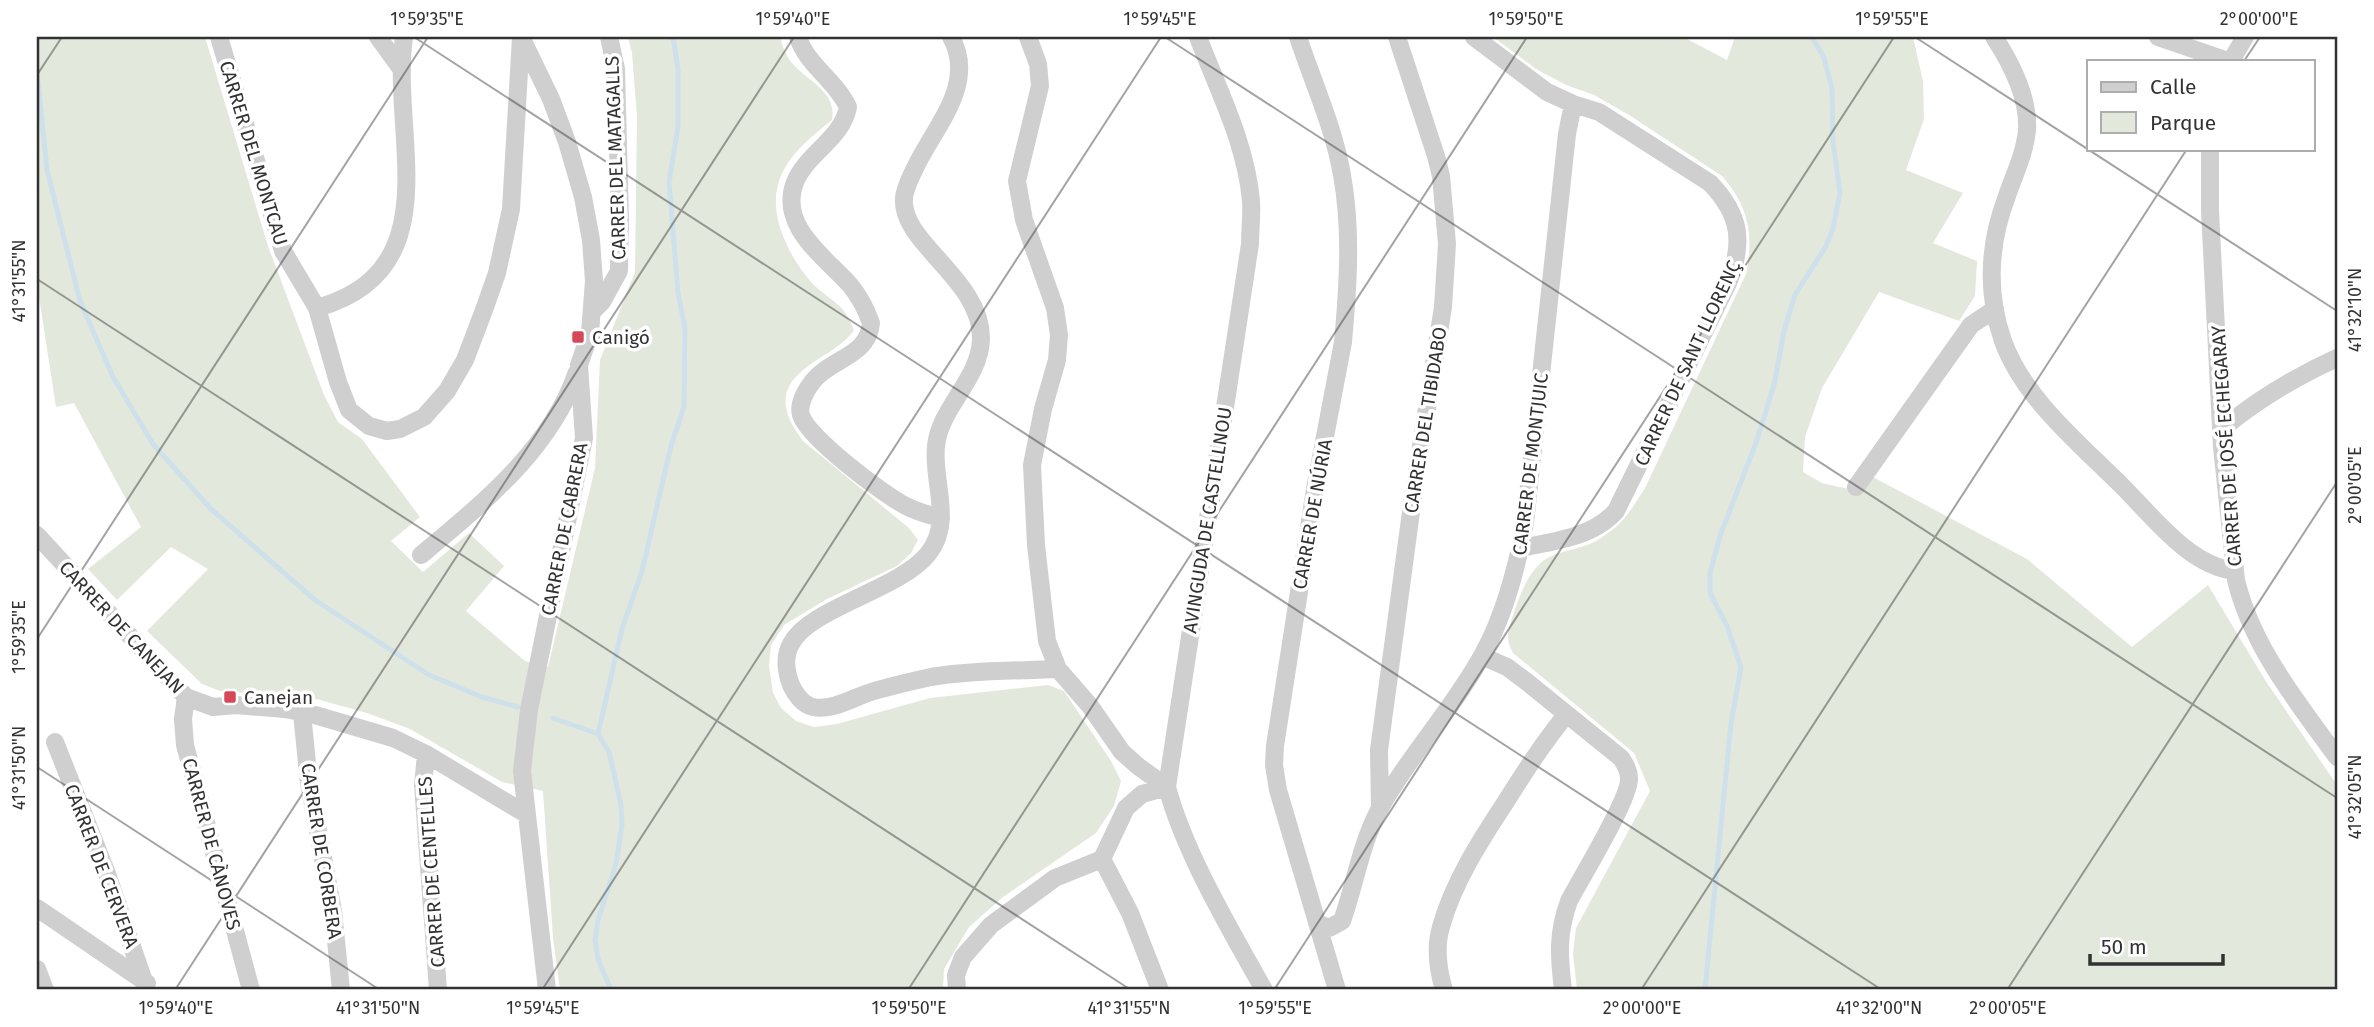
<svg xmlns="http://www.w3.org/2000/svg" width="2374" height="1027" font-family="'Fira Sans',sans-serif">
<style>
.green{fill:#e3e8dd}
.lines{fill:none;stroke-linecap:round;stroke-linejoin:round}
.stream{stroke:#cee0e9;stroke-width:5}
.minor{stroke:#cfcfcf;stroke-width:18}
.ticks{fill:none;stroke:#323232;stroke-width:2;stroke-opacity:0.45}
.poi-dot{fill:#d64857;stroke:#fff;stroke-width:2.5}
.labels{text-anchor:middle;stroke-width:7;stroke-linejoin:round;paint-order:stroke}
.street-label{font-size:19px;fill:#323232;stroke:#fff}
.poi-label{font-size:19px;fill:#323232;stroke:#fff;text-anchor:start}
.neatline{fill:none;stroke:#323232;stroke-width:2.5}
.ticks-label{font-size:18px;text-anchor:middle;fill:#323232}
</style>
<rect width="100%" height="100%" fill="#fff"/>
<path class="green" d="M37,37H205L268,246L324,395L338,422L362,439L420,517L391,541L423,572L469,533L504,566L466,611L525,661L548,667L595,468L600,360L635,272L637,117L632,53L628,37H780C782,45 786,56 792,63C808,82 837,91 832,120C811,137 785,157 778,185C769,218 790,258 812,283C821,293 835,300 844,311C848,316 851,324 854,330C851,334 847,339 843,342C822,360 777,375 787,411C789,422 797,432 803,441L909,528L918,540L911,553L897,566L827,599L784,625L771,645L769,666L773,693L781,708L796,721L814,727L837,724L930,698L1048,685L1064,691L1111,761L1121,781L1114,806L1096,833L1003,897L969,927L944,969L943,990H560L553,938L543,791L502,782L410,729L367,713L309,697L220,691L202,684L147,631L208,569L171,547L117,600L88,569L141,527L74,403L56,407L37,284Z
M1493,37H1683L1727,60L1735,37H1913L1923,81L1924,119L1906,170L1963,193L1933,243L1977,261L1975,296L1959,321L1879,292L1822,388L1805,437L1803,472L1822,483L1862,492L1873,477L2027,559L2132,647L2208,585L2265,680L2337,785V990H1577L1573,954L1576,928L1650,791L1634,753L1513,653C1504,638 1509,628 1514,612C1520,595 1528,573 1543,561C1558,550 1578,550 1594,542C1600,539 1606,534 1612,530C1627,519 1635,503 1645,488L1746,274C1754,235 1749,207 1722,176L1629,115L1594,95L1566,85L1536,69Z"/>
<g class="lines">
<path class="stream" d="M37,71L47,170L80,301L113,377L153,444L210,508L315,600L429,675L482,697L518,707
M553,718L598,734L609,752L621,805L622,825L616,864L598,920L595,940L598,959L611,990
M598,734L622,629L642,571L671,446L684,407L685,328L678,293L669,182L678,127V69L673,37
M1705,990L1731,723L1741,667L1727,626L1710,593V573L1720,536L1756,443L1774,385L1784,331L1795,295L1826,246L1833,229L1840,192L1833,142L1832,89L1824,58L1812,37"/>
<path class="minor" d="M219,37L283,251L317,308L338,382L349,410L369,426L387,431L400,429L424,417L447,391L465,360L484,310L497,273L511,209L521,37
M378,37L402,70
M521,37L551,99L567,142L583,197L591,240L594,281L590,333L579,365L584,438L529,710L522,771L547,990
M798,37C806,64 836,81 848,107C842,139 807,153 795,182C778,226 825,257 850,285C860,297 866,309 871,323C868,357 831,358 813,381C806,390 798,404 801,415C807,437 884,495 906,506C917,512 929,515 941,518
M951,37C977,84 935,126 915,168C911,177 905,187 904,198C900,243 982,279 981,339C980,379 940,407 936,446C932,482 954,522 928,554C899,590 809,608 791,644C784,656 786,672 791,685C795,694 803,705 813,707C833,711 854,697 874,691C892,686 912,681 931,677C973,670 1016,671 1058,669
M1028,37L1038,64L1040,86L1017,181L1024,220L1055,308L1059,335L1057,360L1043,409L1032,465L1036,545L1047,641L1058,669L1090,706L1122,752L1139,767L1167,787
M1198,37C1218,90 1246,143 1251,201C1252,215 1250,230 1250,244L1167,787C1185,854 1230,929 1264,990
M1298,37C1313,82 1334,128 1342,175C1352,230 1348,287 1343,342L1315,489L1275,746L1274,765L1278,790L1337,990
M1474,37L1547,92L1573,104L1599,112L1710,183C1741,215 1744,243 1728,283L1616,511C1593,537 1553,542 1520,548
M1994,37C2011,63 2029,97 2027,130C2025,153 2014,175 2007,196C1989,243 1986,292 2003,341C2024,399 2080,444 2123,487C2154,518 2190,566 2235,571
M2158,37L2228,61
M2231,61L2245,37
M2210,149V211L2222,447L2236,580C2252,647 2298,703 2337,757
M317,308C452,270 390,136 404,37
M592,312L602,302L619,271L620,220L616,69L609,37
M2222,429C2258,399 2295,377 2337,358
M1856,487L1971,325L1995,309
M37,535L186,697L213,707L236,705L285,709L315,715L393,738L426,754L526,814
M421,555C482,504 551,449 577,372
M1482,656L1507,667L1527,682L1621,758C1625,764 1629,770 1629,778C1631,797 1581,878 1569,901C1557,934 1559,956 1563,990
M186,697L183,719L185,745L251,990
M302,713L309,783L333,911L341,990
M55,742L106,871L147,990
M426,754L423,785L438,990
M1380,809L1379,750L1413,497L1443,307L1447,244L1441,176L1436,156L1397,37
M1102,859L1130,913L1160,990
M37,908L147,983
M1317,923L1329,928L1342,921C1355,884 1361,844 1379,810C1409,755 1453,709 1483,654C1505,614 1517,567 1525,523L1567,134L1573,104
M37,969L45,990
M957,990L956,975L963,957L991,925L1055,878L1102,859L1126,808L1142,794L1167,787
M1444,990C1438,970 1435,947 1441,927C1453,883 1480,841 1505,803C1524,773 1543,743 1566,715"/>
</g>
<path class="ticks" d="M414,37L1882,990M1165,37L2337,798M1915,37L2337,311M2244,61L2260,37M37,75L62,37M37,279L1131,990M37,639L428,37M37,767L380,990M175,990L794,37M542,990L1161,37M908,990L1527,37M1274,990L1894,37M1641,990L2187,149M2007,990L2337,482"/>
<g class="poi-dot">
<rect x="571" y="330" width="14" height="14" rx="3.5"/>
<rect x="223" y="690" width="14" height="14" rx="3.5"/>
</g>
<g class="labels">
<g class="street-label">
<text transform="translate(254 153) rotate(73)" y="7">CARRER DEL MONTCAU</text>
<text transform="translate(615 158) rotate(-92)" y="7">CARRER DEL MATAGALLS</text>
<text transform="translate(1687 363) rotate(-65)" y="7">CARRER DE SANT LLORENÇ</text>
<text transform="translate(1425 420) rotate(-81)" y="7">CARRER DEL TIBIDABO</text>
<text transform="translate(2226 446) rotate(-94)" y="7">CARRER DE JOSÉ ECHEGARAY</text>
<text transform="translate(1530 464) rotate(-83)" y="7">CARRER DE MONTJUIC</text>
<text transform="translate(1312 514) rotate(-80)" y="7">CARRER DE NÚRIA</text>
<text transform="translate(1207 520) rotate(-81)" y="7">AVINGUDA DE CASTELLNOU</text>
<text transform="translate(564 529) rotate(-79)" y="7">CARRER DE CABRERA</text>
<text transform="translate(122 627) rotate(47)" y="7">CARRER DE CANEJAN</text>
<text transform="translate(212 844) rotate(75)" y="7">CARRER DE CÀNOVES</text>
<text transform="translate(322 851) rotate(81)" y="7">CARRER DE CORBERA</text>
<text transform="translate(102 866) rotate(69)" y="7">CARRER DE CERVERA</text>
<text transform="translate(431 872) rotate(-94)" y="7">CARRER DE CENTELLES</text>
</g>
<g class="poi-label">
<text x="592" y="344">Canigó</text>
<text x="244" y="704">Canejan</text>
</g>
</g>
<rect width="2374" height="1027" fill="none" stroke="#ffffff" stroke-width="77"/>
<rect x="2087" y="60" width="228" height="91" fill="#ffffff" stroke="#adadad" stroke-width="2"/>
<rect x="2101" y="82" width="35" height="10" fill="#cfcfcf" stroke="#adadad" stroke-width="2"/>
<text x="2150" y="94" font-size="21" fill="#323232">Calle</text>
<rect x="2101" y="112" width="35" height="21" fill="#e3e8dd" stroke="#adadad" stroke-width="2"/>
<text x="2150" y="130" font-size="21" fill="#323232">Parque</text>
<path d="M2090 954v10h133v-10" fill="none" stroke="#323232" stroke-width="3.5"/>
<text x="2101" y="954" font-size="21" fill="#323232" stroke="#ffffff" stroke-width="5" paint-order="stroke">50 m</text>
<rect x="38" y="38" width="2298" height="950" class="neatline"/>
<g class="ticks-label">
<text x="427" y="25">1°59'35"E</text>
<text x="793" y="25">1°59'40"E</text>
<text x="1160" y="25">1°59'45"E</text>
<text x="1526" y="25">1°59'50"E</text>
<text x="1892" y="25">1°59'55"E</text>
<text x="2259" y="25">2°00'00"E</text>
<text transform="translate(19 281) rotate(-90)" y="6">41°31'55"N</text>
<text transform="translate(2355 310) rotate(-90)" y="6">41°32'10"N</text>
<text transform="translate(2355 485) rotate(-90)" y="6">2°00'05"E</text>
<text transform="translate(19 637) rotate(-90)" y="6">1°59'35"E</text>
<text transform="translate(19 768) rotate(-90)" y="6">41°31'50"N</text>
<text transform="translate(2355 797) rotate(-90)" y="6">41°32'05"N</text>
<text x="176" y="1014">1°59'40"E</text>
<text x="378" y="1014">41°31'50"N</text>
<text x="543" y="1014">1°59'45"E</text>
<text x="909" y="1014">1°59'50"E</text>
<text x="1129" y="1014">41°31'55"N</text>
<text x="1275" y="1014">1°59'55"E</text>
<text x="1642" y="1014">2°00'00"E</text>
<text x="1879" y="1014">41°32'00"N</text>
<text x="2008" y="1014">2°00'05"E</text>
</g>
</svg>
